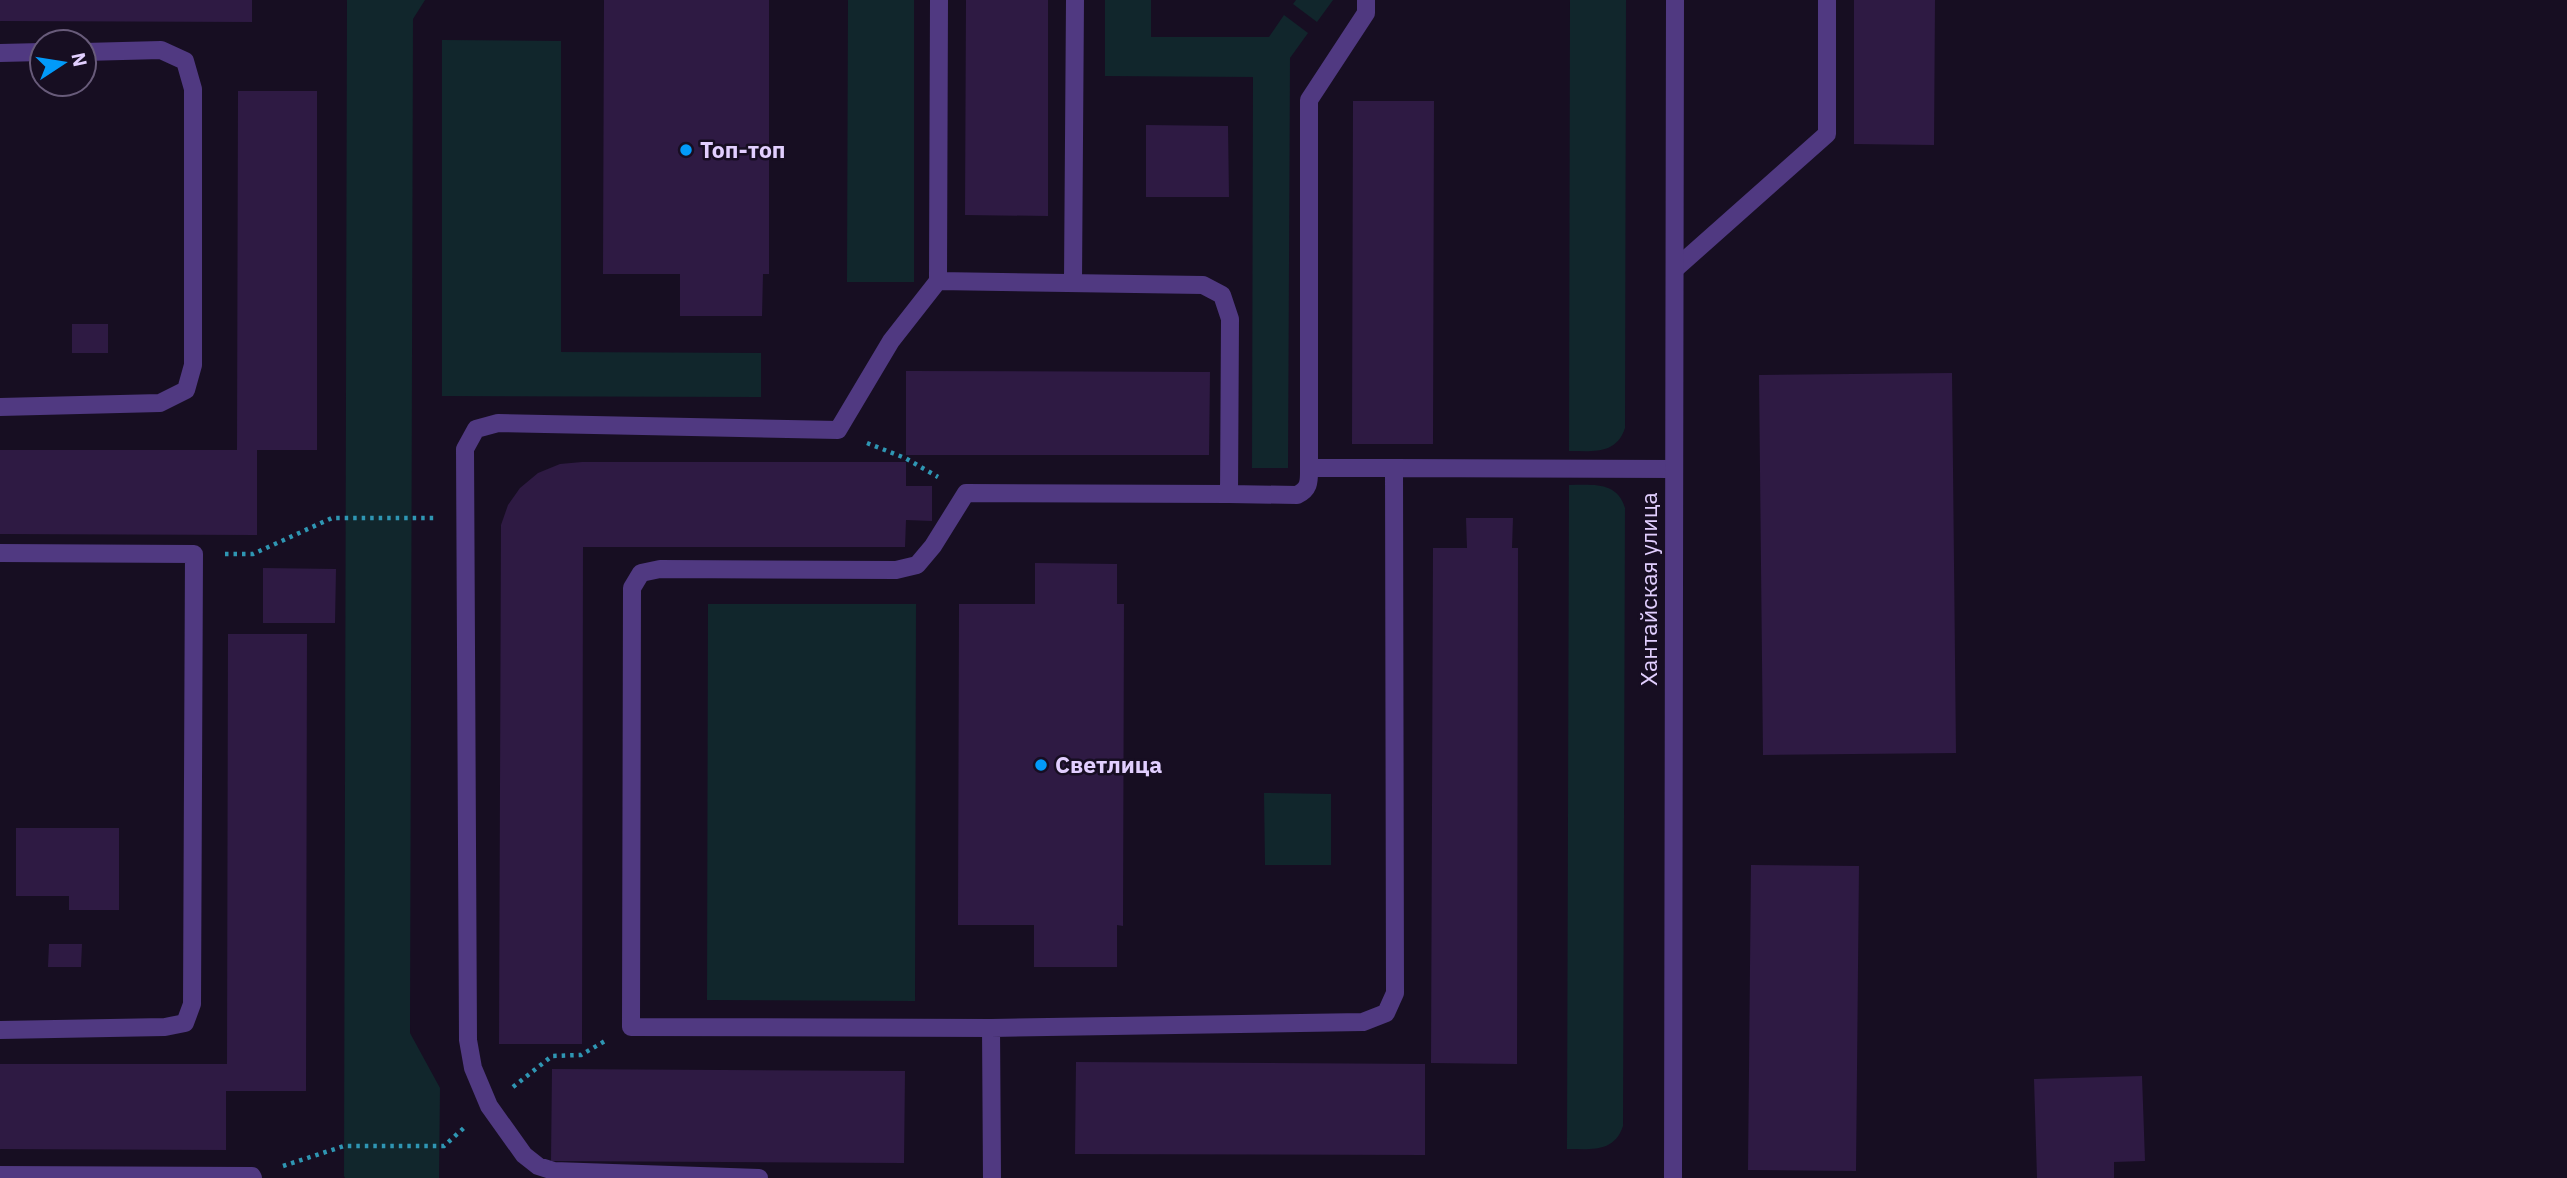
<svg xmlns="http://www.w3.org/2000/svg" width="2567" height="1178" font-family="'IBM Plex Sans',sans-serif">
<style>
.green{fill:#11262c}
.building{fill:#2e1a43}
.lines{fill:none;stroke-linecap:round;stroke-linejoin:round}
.path{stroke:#2f96b3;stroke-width:4.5;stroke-dasharray:3.5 5;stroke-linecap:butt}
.service{stroke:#503981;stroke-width:18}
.tertiary{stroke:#503981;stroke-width:18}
.poi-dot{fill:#029af9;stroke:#170e22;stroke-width:2.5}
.labels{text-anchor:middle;stroke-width:5;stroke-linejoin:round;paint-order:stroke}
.poi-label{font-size:23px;font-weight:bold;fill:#e2cfff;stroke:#170e22;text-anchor:start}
.street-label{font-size:23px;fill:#e2cfff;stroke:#170e22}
</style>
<rect width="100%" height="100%" fill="#170e22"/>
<path class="green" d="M347,0H425L413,19L410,1033L440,1088L439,1178H345L344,1176Z
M848,0H914V282H847Z
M1105,0H1151V37H1269L1284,15L1308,33L1290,58L1288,468H1252L1253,77L1105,76Z
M1296,0H1333L1317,22L1293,4Z
M1570,0H1626L1625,428C1616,455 1593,451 1569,451Z
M442,40L561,41V352L761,353V397L442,396Z
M1569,485C1592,485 1617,481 1625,508L1623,1126C1614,1153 1591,1149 1567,1149Z
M708,604H916L915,1001L707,1000Z
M1264,793L1331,794V865H1265Z"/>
<path class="building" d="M0,0H252V22L0,21Z
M604,0H769V274H763L762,316H680V274H603Z
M966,0H1048V216L965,215Z
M1854,0H1935L1934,145L1854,144Z
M238,91H317V450H257V535L0,534V450H237Z
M1353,101H1434L1433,444H1352Z
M1146,125L1228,126L1229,197H1146Z
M72,324H108V353H72Z
M906,371L1210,372L1209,455H906Z
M1952,373L1956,753L1763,755L1759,375Z
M582,462H906V486H932V521L906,520L905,547H583L582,1044H499L501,525L508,505L520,488L538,473L560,464Z
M1466,518H1513L1512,548H1518L1517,1064L1431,1063L1433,548H1467Z
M1035,563L1117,564V604H1124L1123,926L1117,925V967H1034V925H958L959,604H1035Z
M263,568L336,569L335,623H263Z
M228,634H307L306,1091H226V1150L0,1149V1064H227Z
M16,828H119V910H69V896H16Z
M1751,865L1859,866L1856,1171L1748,1170Z
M49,944H82L81,967H48Z
M1076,1062L1425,1064V1155L1075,1154Z
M552,1069L905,1071L904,1163L551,1161Z
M2142,1076L2145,1161L2114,1162V1178H2037L2034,1079Z"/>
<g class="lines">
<path class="path" d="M867,443L905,458L938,477
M225,554H253L332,518H436
M513,1087L552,1056L581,1055L605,1041
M283,1166L344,1146H444L466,1126"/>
<path class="service" d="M1366,0V13L1309,100V468H1394
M0,53L42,52
M1675,269L1827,134V0
M938,281L1203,285L1222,295L1230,319L1229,494L1297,495C1310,489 1309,481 1309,468
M1073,281L1075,0
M0,407L160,403L186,390L193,365V89L185,61L161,50L84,52
M1229,494L966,493L933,546L917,565L896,570L660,569L641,573L632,588L631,1027L991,1028L1363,1022L1386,1013L1395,993L1394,468L1674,469
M0,553L194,554L192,1004L185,1023L165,1027L0,1030
M991,1028L992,1178
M0,1175L252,1176L253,1178
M759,1178L554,1171L538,1166L524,1155L489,1106L473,1068L468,1040L465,449L476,429L498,423L838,430L891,341L938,281L939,0"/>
<path class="tertiary" d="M1673,1178L1675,0"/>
</g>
<g class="poi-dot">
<circle cx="686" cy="150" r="7"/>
<circle cx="1041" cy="765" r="7"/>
</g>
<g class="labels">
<g class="poi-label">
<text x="700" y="158">Топ-топ</text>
<text x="1055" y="773">Светлица</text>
</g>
<g class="street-label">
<text transform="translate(1649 589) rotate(-90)" y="8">Хантайская улица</text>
</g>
</g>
<g transform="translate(63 63) rotate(78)"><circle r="33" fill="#170e22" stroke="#685b7a" stroke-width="2"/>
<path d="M0-5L12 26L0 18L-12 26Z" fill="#029af9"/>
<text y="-10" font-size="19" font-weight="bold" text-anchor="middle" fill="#e2cfff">N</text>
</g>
</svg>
